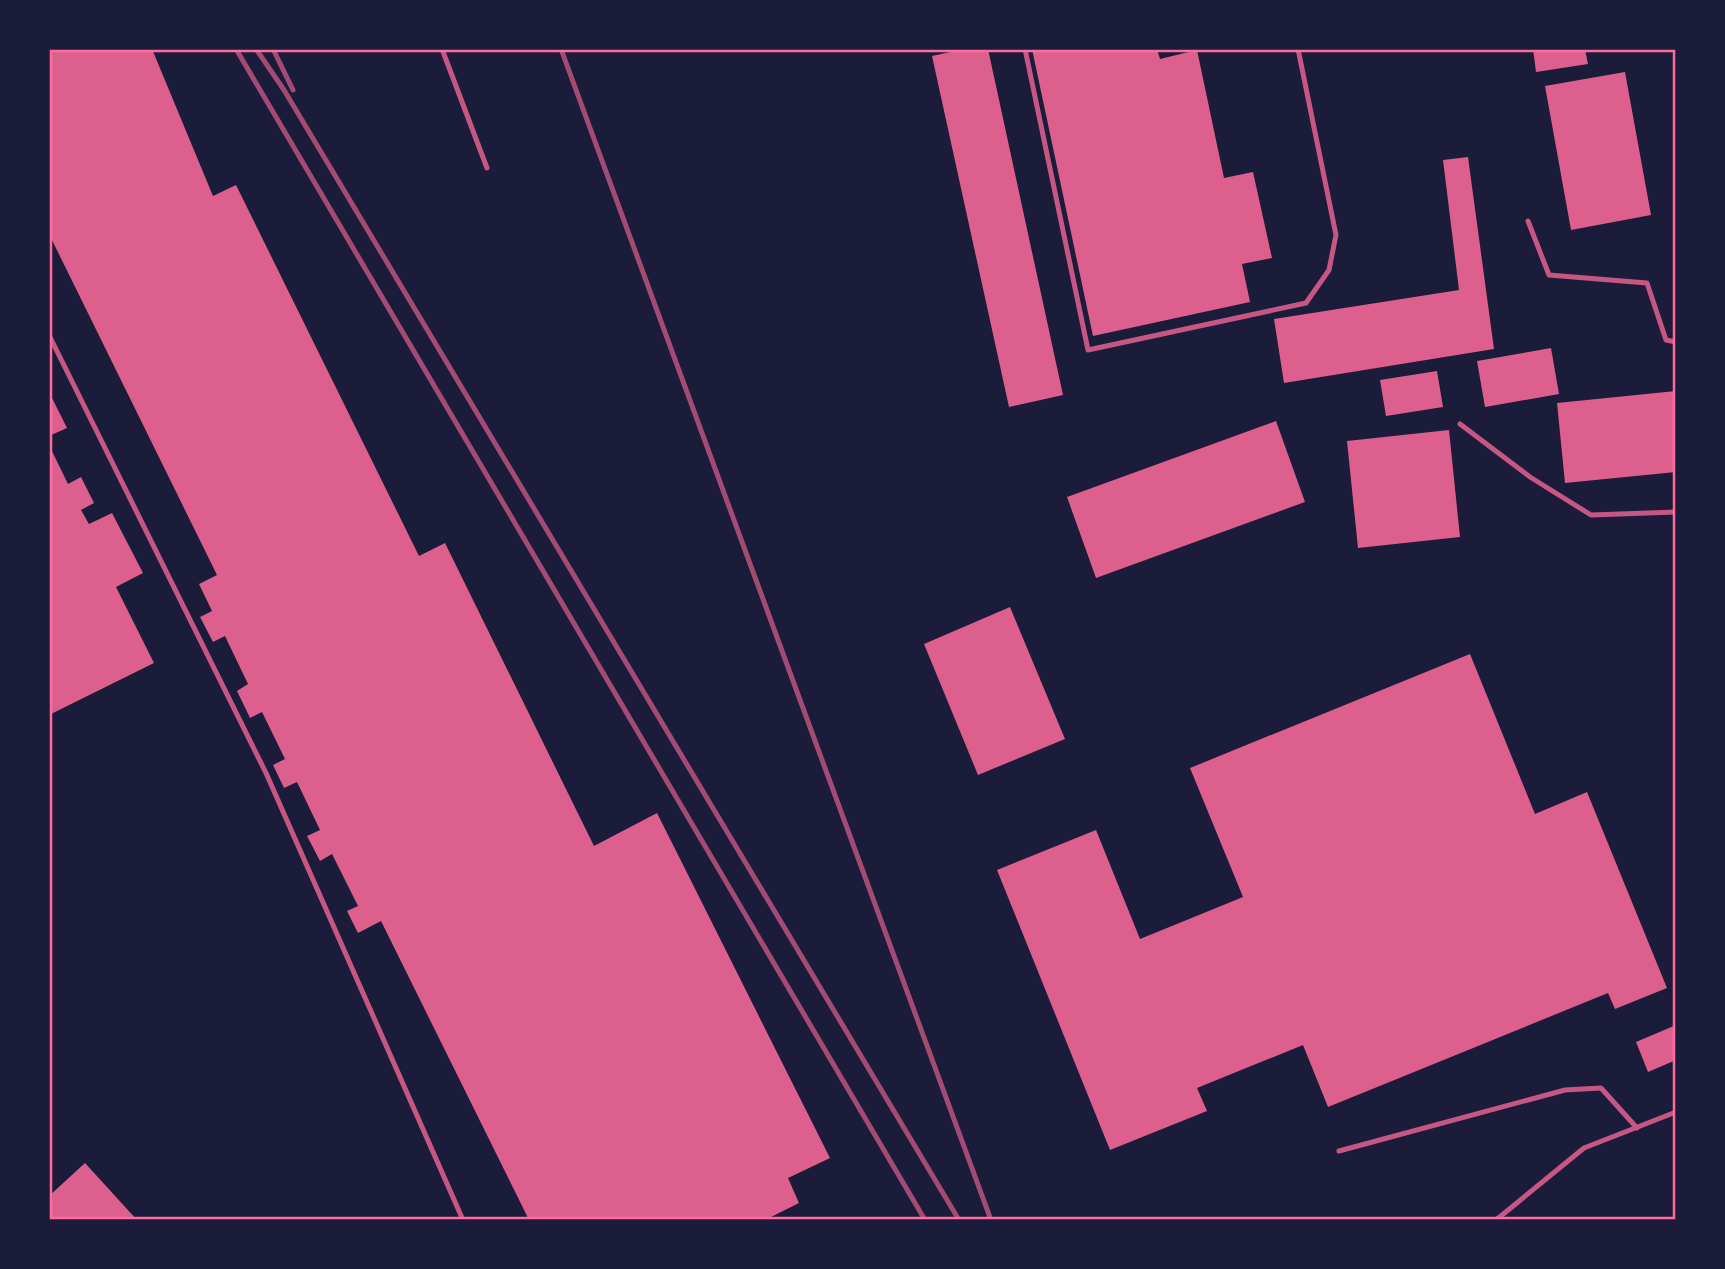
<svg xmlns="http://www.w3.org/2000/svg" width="1725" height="1269" font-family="'Open Sans',sans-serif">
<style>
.building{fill:#dd5f8e}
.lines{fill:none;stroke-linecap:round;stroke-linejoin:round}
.service{stroke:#c65784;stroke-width:5}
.rail{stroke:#a44b75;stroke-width:5}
.neatline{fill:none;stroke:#ff6b9d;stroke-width:2.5}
</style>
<rect width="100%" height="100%" fill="#1b1b3a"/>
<path class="building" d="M49,49H152L213,196L236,185L419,556L445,543L594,846L657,813L830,1158L788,1178L799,1203L765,1220H529L381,921L358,933L347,911L358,906L332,854L320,861L307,836L320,830L297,782L284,788L273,765L285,759L262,712L250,718L237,691L248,684L225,636L213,642L200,617L212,611L199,584L217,575L49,234Z
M964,49H988L1063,395L1009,407L932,56Z
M1032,49H1157L1160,59L1197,50L1224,178L1253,172L1272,258L1242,264L1250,302L1093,336Z
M1533,49H1585L1588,64L1536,72Z
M1625,72L1651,215L1571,230L1545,86Z
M1468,157L1494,349L1284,383L1274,319L1459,290L1443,160Z
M1551,348L1559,394L1485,407L1477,361Z
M1437,371L1443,407L1386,416L1380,380Z
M1676,391V472L1565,483L1557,403Z
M49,392L67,428L49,436Z
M1276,421L1305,502L1096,578L1067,497Z
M1449,430L1460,537L1358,548L1347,441Z
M49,445L68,484L81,477L94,503L81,510L89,524L112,513L143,573L116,587L154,663L49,715Z
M1010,607L1065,739L978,775L924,644Z
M1470,654L1535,814L1587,792L1667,988L1615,1009L1608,993L1328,1107L1303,1045L1197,1088L1207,1111L1110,1150L997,870L1096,830L1140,939L1243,897L1190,768Z
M1676,1025V1060L1648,1072L1636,1042Z
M85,1163L137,1220H49V1196Z"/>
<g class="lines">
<path class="service" d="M442,49L487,168
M1025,49L1088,350L1306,303L1329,270L1336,235L1298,49
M1528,221L1549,275L1647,283L1666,340L1676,342
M49,335L266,773L463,1220
M1460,424L1530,477L1591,515L1676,512
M1339,1151L1565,1090L1601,1088L1637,1128
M1496,1220L1584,1148L1676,1112"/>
<path class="rail" d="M236,49L925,1220
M256,49L284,90L959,1220
M273,49L293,90
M561,49L991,1220"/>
</g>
<rect width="1725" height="1269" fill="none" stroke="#1b1b3a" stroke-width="102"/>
<rect x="51" y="51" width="1623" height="1167" class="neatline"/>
</svg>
